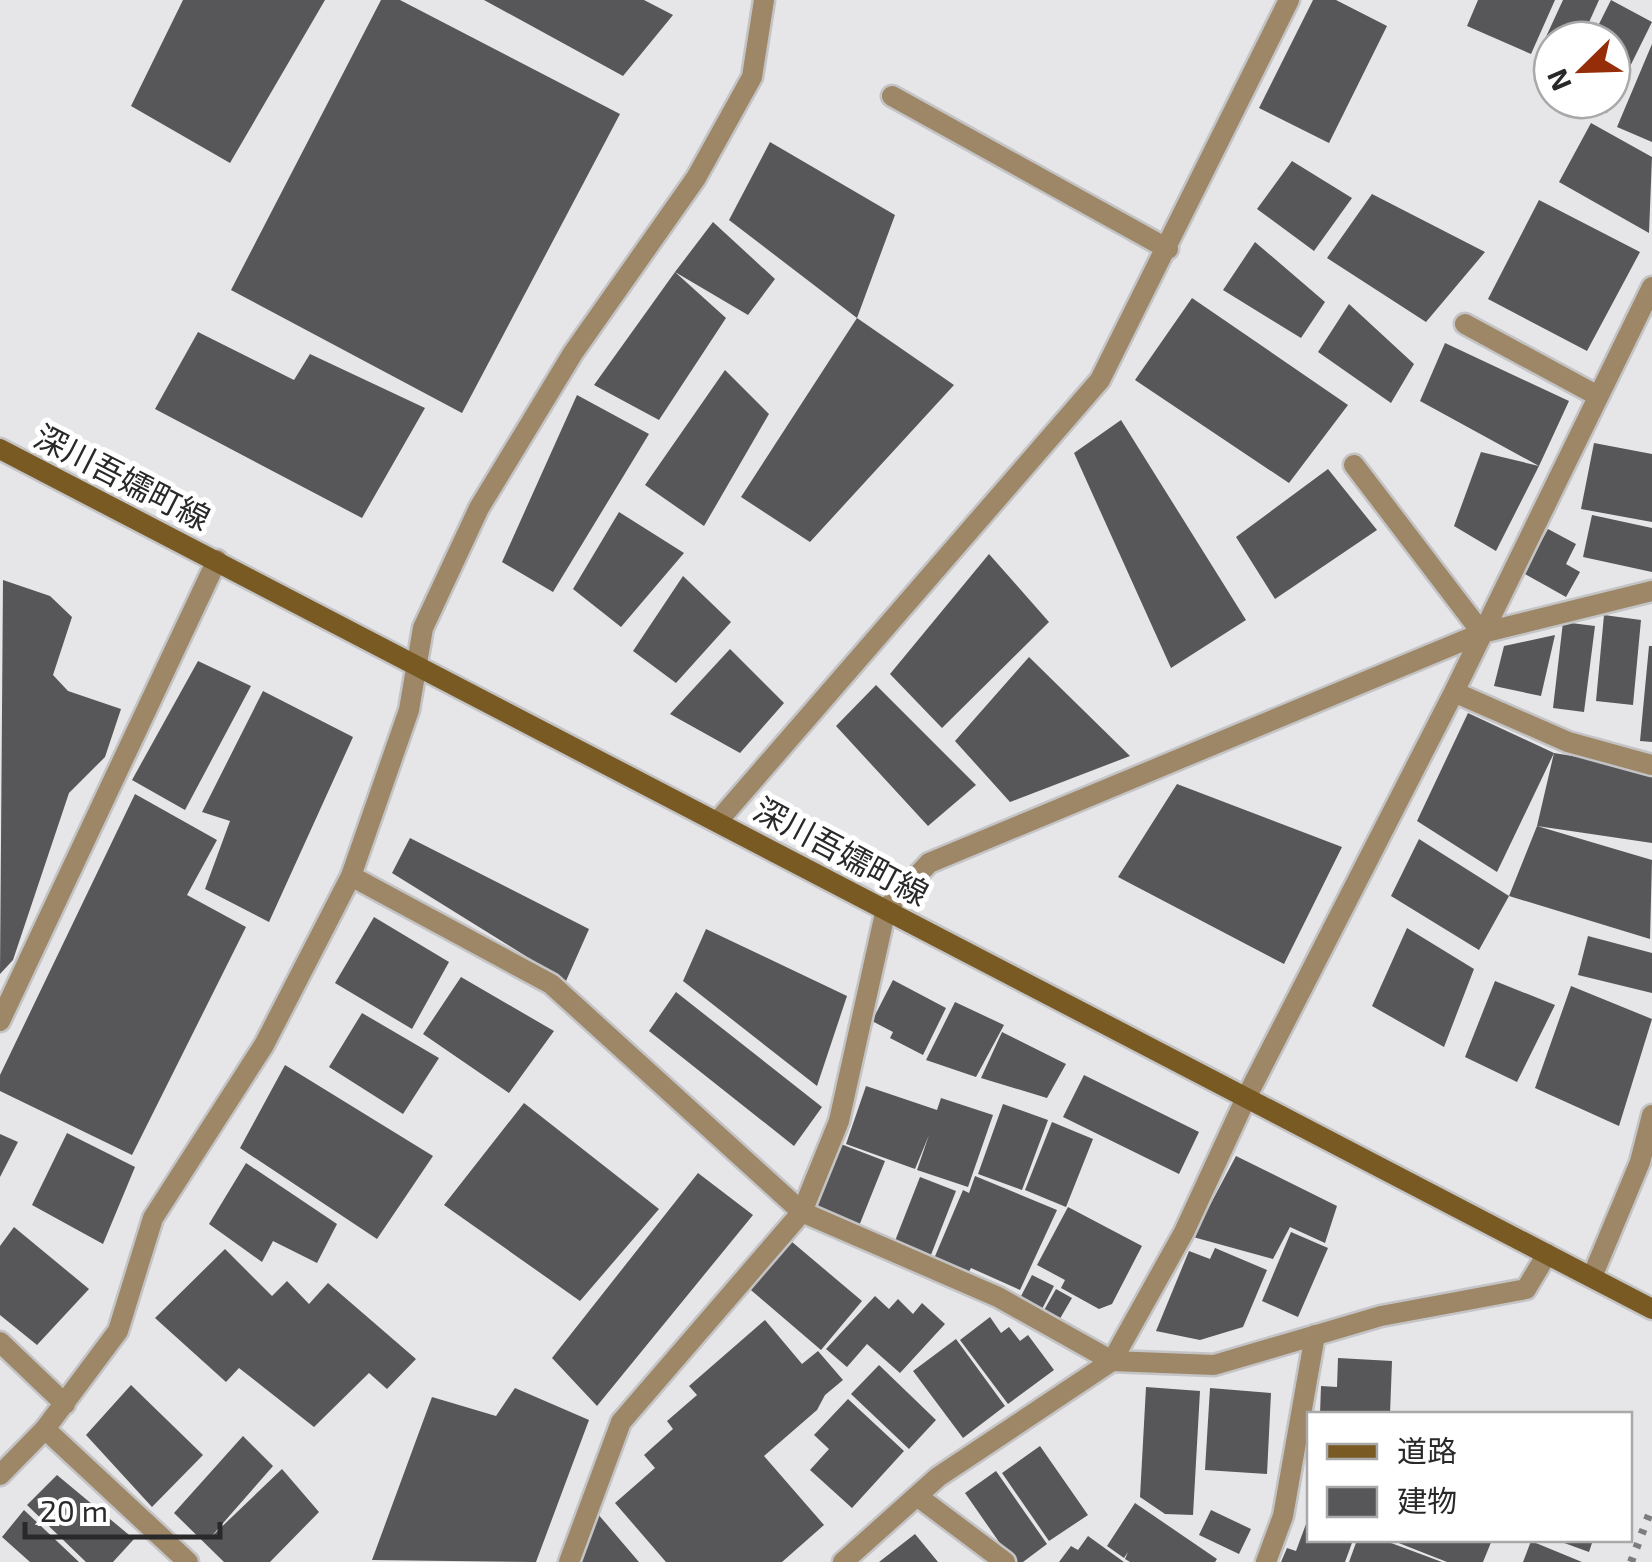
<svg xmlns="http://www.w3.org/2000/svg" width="1652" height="1562" font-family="'Exo 2','Noto Sans JP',sans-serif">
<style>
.building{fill:#575759}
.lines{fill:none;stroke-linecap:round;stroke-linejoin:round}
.service-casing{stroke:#c4c4c7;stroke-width:25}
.minor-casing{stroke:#c4c4c7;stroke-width:25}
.tertiary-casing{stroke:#c4c4c7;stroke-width:25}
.secondary-casing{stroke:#c4c4c7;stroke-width:25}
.service{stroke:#9d8766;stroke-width:20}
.minor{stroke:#9d8766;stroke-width:20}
.tertiary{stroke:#9d8766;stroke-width:20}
.secondary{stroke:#795a23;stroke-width:20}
.rail{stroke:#7c7c7e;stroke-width:8;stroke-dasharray:5 10;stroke-linecap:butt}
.labels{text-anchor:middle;stroke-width:10;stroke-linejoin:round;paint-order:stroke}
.street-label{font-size:32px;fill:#29292a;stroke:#fff}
</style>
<rect width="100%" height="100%" fill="#e6e6e9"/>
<path class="building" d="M183,0H325L230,163L131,106Z
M381,0H400L620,114L462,413L231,290Z
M484,0H644L673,15L623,76Z
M1313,0H1336L1387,26L1329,143L1259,108Z
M1478,0H1555L1531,54L1467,26Z
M1563,0H1599L1581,40H1552V57L1539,52Z
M1611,0L1652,22L1607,113L1581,100H1612V40H1591Z
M1652,44V142L1617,127Z
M1591,123L1652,157L1649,233L1559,182Z
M770,142L895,215L857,318L729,220Z
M1292,161L1352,198L1314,251L1257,209Z
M1372,194L1485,252L1426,322L1327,258Z
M1539,200L1640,252L1587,351L1488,299Z
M713,222L775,279L748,315L675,272Z
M1255,242L1325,302L1301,338L1223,290Z
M675,272L726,318L659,420L594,385Z
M1192,298L1348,405L1289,483L1135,380Z
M1349,304L1414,364L1391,403L1318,352Z
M857,318L954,385L810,542L741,497Z
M198,332L294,380L310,354L425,408L362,518L155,409Z
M1445,343L1569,401L1539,466L1420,401Z
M725,370L769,414L704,526L645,485Z
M577,395L649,434L553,592L502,562Z
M1121,420L1246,620L1171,668L1074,453Z
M1594,443L1652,454V522L1581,509Z
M1481,452L1539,466L1496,551L1454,526Z
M1328,469L1377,530L1275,599L1236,537Z
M619,512L684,553L621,627L573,589Z
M1592,515L1652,528V572L1583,557Z
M1548,529L1576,544L1566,564L1580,572L1566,597L1523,573Z
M989,554L1049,622L942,728L890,674Z
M683,576L731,622L676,683L633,651Z
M3,580L50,596L72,617L53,675L68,691L121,709L105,757L69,793L13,960L0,974Z
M1604,615L1641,620L1633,705L1596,701Z
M1563,622L1595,626L1584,712L1553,708Z
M1555,635L1541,696L1494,686L1504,646Z
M1649,646H1652V742L1640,741Z
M730,649L784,703L740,753L670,714Z
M1029,657L1130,756L1010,802L955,741Z
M198,661L251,686L185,810L132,780Z
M876,685L976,785L928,826L836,726Z
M263,691L353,737L269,922L205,889L230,821L202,812Z
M1468,713L1554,753L1497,872L1417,821Z
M1554,753L1652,769V843L1537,826Z
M1177,784L1342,847L1284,964L1118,877Z
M135,794L217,840L187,895L246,927L132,1155L0,1091V1075Z
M1537,826L1652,860L1650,939L1509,896L1479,950L1391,896L1419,839L1509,896Z
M410,838L589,929L566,981L392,873Z
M374,917L449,962L412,1029L335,983Z
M1407,928L1474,969L1444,1047L1372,1006Z
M706,929L847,996L817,1086L683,981Z
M1588,936L1652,953V993L1578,975Z
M461,977L554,1031L509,1093L423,1034Z
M893,980L946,1008L923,1055L890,1038L893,1032L872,1021Z
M1495,981L1555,1005L1517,1082L1465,1057Z
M1571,986L1652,1019L1619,1126L1535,1088Z
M676,992L822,1107L794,1146L649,1031Z
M955,1002L1004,1025L976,1077L926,1060Z
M362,1013L439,1058L403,1114L329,1067Z
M1002,1032L1066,1064L1047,1098L981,1078Z
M285,1065L433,1156L377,1239L240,1148Z
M1084,1075L1199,1132L1179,1174L1063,1117Z
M866,1086L937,1110L941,1098L993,1115L968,1187L917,1170L929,1135L915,1169L846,1144Z
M524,1103L659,1209L580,1301L444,1205Z
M1003,1104L1048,1120L1022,1190L978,1174Z
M1052,1122L1093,1139L1066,1207L1025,1190Z
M67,1133L135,1167L103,1244L32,1205Z
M0,1134L18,1142L0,1177Z
M833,1141L885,1161L857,1231L805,1211Z
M1236,1156L1337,1206L1325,1243L1290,1227L1273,1259L1193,1237Z
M246,1163L337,1224L317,1263L273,1241L262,1262L209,1224Z
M698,1173L753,1215L597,1406L552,1358Z
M975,1176L1057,1210L1020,1290L971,1268L967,1275L933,1261L963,1190L969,1193Z
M920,1177L956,1191L929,1260L893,1246Z
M1068,1207L1142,1246L1112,1304L1099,1309L1061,1288L1065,1280L1037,1265Z
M14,1227L89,1289L37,1345L0,1315V1246Z
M1291,1232L1328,1248L1298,1317L1262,1301Z
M785,1236L862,1301L821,1350L745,1285Z
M1215,1248L1267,1270L1243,1327L1200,1340L1156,1331L1189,1251L1210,1259Z
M225,1249L272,1296L287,1281L309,1304L328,1283L416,1359L387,1389L369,1373L314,1427L239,1368L226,1382L155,1318Z
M1032,1275L1054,1286L1041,1311L1019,1300Z
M1056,1289L1072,1298L1058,1322L1043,1312Z
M875,1296L889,1309L898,1299L913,1314L922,1303L945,1324L900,1373L867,1344L847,1367L826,1349Z
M990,1317L1001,1333L1009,1327L1020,1341L1028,1335L1054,1370L1008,1404L960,1340Z
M765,1320L802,1364L818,1351L843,1380L825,1395L817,1410L764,1456L824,1525L782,1562H666L615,1503L655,1468L644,1455L673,1429L667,1421L697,1395L689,1386Z
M956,1339L1005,1406L963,1438L913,1371Z
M1338,1358L1392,1361L1390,1414H1320L1321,1386L1337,1387Z
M879,1365L936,1420L909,1449L851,1394Z
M131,1385L203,1455L152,1507L86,1435Z
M1146,1387L1200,1391L1193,1515L1165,1514L1140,1497Z
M515,1388L589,1420L536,1562L372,1560L432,1397L496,1416Z
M1210,1388L1271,1393L1267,1474L1205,1470Z
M848,1399L904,1451L852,1508L810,1470L829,1449L814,1435Z
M243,1436L273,1466L210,1538L282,1469L319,1512L270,1562H224L174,1513Z
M1040,1446L1088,1515L1049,1541L1002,1473Z
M996,1471L1047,1544L1023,1562H1013L965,1493Z
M57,1475L134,1539L113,1562H86L27,1505Z
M1135,1503L1217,1559L1215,1562H1130L1125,1559L1128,1552L1124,1558L1107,1546Z
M24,1510L79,1562H30L2,1537Z
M1211,1510L1251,1529L1239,1554L1199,1535Z
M597,1513L639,1562H579Z
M1309,1516L1310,1540H1353L1345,1562H1281L1287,1548L1296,1551Z
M915,1534L938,1562H879Z
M1088,1536L1124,1562H1059L1071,1546L1078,1550Z
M1357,1540H1383L1442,1562H1349Z
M1391,1540H1492L1483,1562H1447Z
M1556,1540H1593L1589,1552Z
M1531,1541L1582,1562H1523Z"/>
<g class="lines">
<defs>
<path id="service" d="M1465,324L1598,396
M1354,465L1482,633"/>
<path id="minor" d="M892,96L1168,249
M1454,692L1568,742L1652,765
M718,821L1100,380L1289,0
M351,876L551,984L802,1212L998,1297L1112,1361L1184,1232L1246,1098L1454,692L1652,287
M0,1021L217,560
M1592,1277L1640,1162L1652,1115
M0,1342L65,1404
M45,1429L188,1562
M917,1496L1005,1562
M569,1562L621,1422L802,1212L839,1121L886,909L929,863L1482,633L1652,591
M843,1562L938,1477L1112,1361L1214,1365L1381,1316L1526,1289L1547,1254
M1266,1562L1283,1516L1315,1335"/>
<path id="tertiary" d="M0,1475L45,1429L118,1331L153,1218L264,1045L351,876L409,710L423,628L479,508L573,353L696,178L752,77L764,0"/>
<path id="secondary" d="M0,449L1652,1309"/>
</defs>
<use href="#service" class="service-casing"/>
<use href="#minor" class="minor-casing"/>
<use href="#tertiary" class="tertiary-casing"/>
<use href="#secondary" class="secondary-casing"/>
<use href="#service" class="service"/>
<use href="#minor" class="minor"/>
<use href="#tertiary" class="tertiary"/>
<use href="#secondary" class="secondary"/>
<path class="rail" d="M1631,1562L1652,1507"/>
</g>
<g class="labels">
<g class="street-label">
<text transform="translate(122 478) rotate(27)" y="11">深川吾嬬町線</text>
<text transform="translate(841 852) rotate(28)" y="11">深川吾嬬町線</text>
</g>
</g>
<rect x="1307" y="1412" width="325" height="130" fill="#ffffff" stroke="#a9a9aa" stroke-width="2.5"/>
<rect x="1327" y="1444" width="50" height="15" fill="#795a23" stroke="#a9a9aa" stroke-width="2.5"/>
<text x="1397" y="1462" font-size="30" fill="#29292a">道路</text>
<rect x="1327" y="1487" width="50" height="30" fill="#575759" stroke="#a9a9aa" stroke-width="2.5"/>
<text x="1397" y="1512" font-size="30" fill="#29292a">建物</text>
<g transform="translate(1582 70) rotate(247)"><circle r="48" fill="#ffffff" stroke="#a9a9aa" stroke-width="2.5"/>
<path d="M0-8L18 38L0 25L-18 38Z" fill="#942d08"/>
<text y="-15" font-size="28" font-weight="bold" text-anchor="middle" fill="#29292a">N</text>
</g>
<path d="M25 1522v15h195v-15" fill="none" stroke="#29292a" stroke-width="5"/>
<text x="40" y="1522" font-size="30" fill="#29292a" stroke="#ffffff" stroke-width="8" paint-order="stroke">20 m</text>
</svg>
